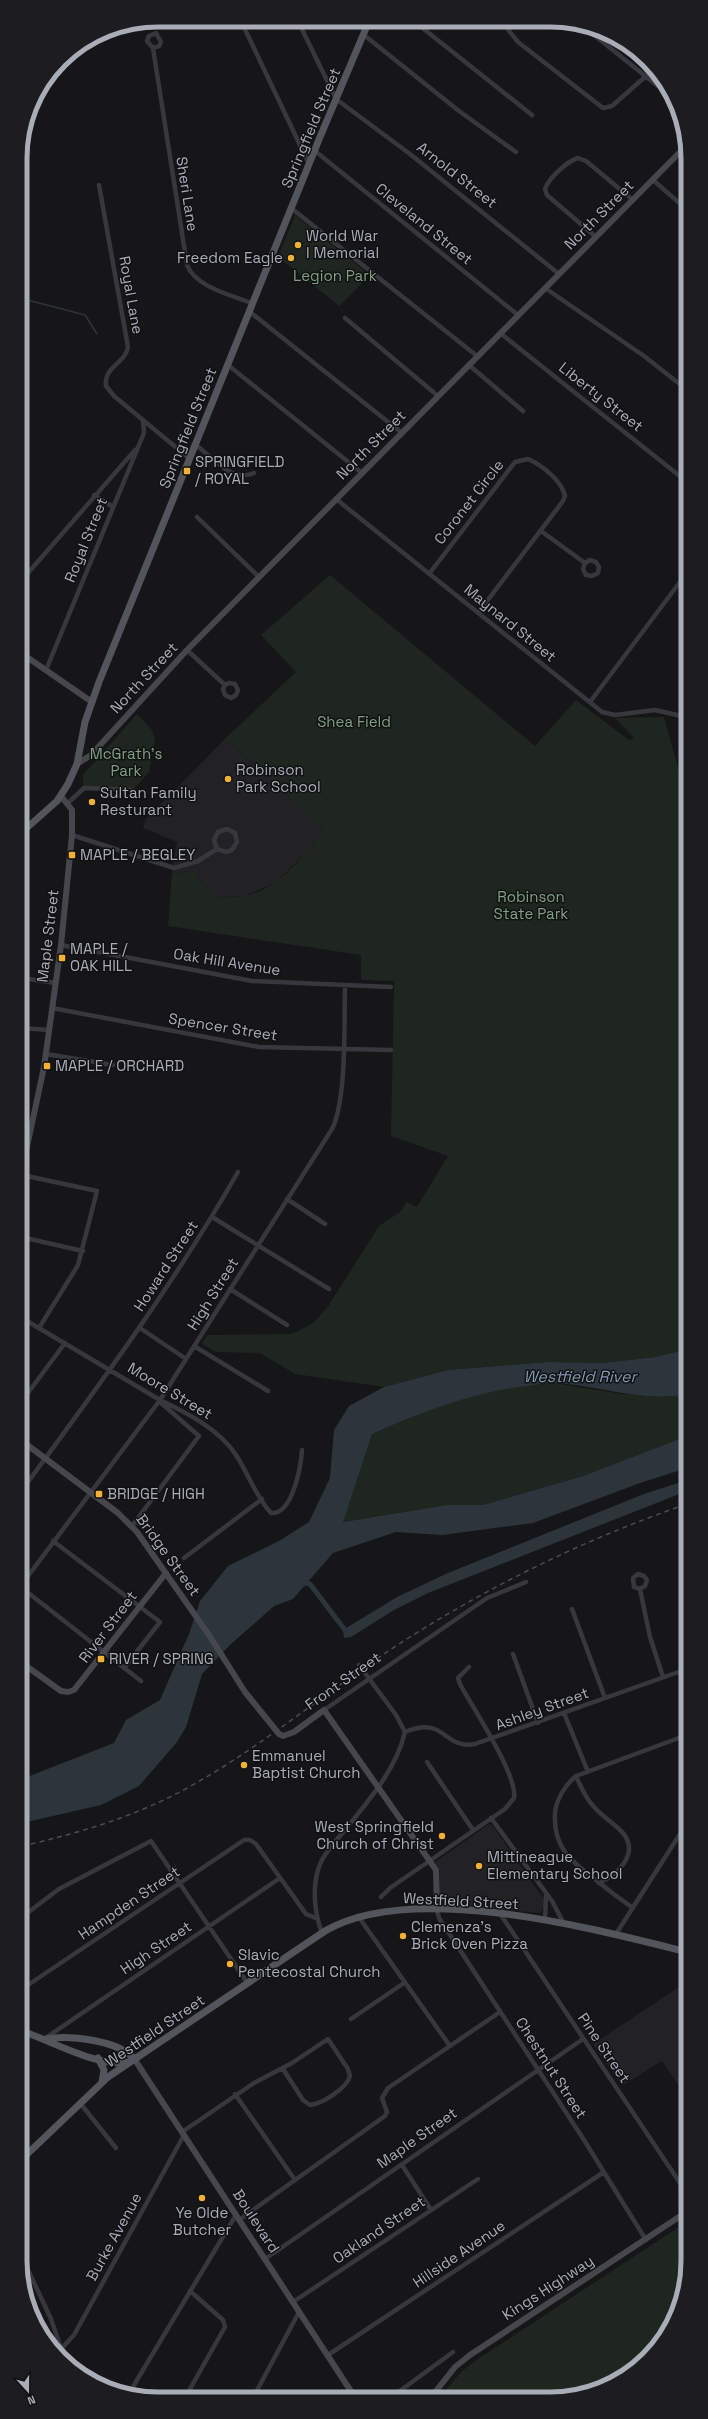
<svg xmlns="http://www.w3.org/2000/svg" width="708" height="2419" font-family="'Space Grotesk',sans-serif">
<style>
.built{fill:#222225}
.green{fill:#1e261f}
.water{fill:#2c353c}
.lines{fill:none;stroke-linecap:round;stroke-linejoin:round}
.stream{stroke:#2c353c;stroke-width:1.5}
.canal{stroke:#2c353c;stroke-width:5}
.street{stroke:#37383d;stroke-width:4.5}
.secondary{stroke:#45474d;stroke-width:6}
.primary{stroke:#53555c;stroke-width:7}
.rail{stroke:#4a4c52;stroke-width:1.5;stroke-dasharray:5 4;stroke-linecap:butt}
.poi-dot{fill:#f2b134;stroke:#111113;stroke-width:1.5}
.labels{text-anchor:middle;stroke-width:3;stroke-linejoin:round;paint-order:stroke}
.street-label{font-size:15px;fill:#a8adb8;stroke:#111113}
.poi-label{font-size:15px;fill:#a8adb8;stroke:#111113;text-anchor:start}
.park-label{font-size:15px;fill:#7fa381;stroke:#111113}
.water-label{font-size:16px;font-style:italic;fill:#7f9bb3;stroke:#111113}
.rim{fill:none;stroke:#a8adb8;stroke-width:5}
</style>
<rect width="100%" height="100%" fill="#161618"/>
<path class="built" d="M226,738L324,830L304,855L275,883L245,896L216,898L193,871L172,873L177,842L143,828L145,820Z
M489,1824L493,1826L545,1901L541,1913L442,1905L438,1901L440,1871L435,1862Z
M687,1986L688,2099L662,2061L622,2086L593,2044L676,1989Z"/>
<path class="green" d="M295,215L366,272L361,284L339,306L278,257Z
M330,575L535,746L576,700L629,740L634,738L615,718L664,717L686,796L687,1349L656,1357L602,1363L548,1362L448,1370L384,1387L295,1374L260,1353L216,1352L202,1344L207,1335L292,1334L312,1324L327,1308L379,1226L400,1212L407,1202L417,1207L448,1156L391,1136L394,981L361,980V955L168,926L172,873L193,871L216,898C225,897 236,898 244,896C279,890 303,856 324,830L226,738L296,672L261,635Z
M137,714L152,730L155,741L149,772L133,790L83,786V775Z
M554,1383L622,1394H687V1436L583,1476L483,1505H447L342,1522L372,1434C402,1421 432,1408 463,1398C493,1389 524,1386 554,1383Z
M688,2221V2270L678,2314L654,2352L619,2380L577,2396H441L461,2372L475,2361Z"/>
<path class="water" d="M687,1349V1394C643,1403 598,1385 554,1383C546,1383 536,1385 527,1386C472,1392 422,1412 372,1434L343,1522L447,1505H483L583,1476L687,1436V1468L640,1483L533,1523L442,1535L396,1532L333,1553L293,1599L274,1606L231,1644L202,1674L186,1727L177,1742L139,1786L101,1805L22,1823V1779L114,1743L126,1720L160,1700L189,1634L200,1601L228,1566L279,1541L309,1522L330,1478L334,1430L349,1406L384,1387L448,1370L548,1362L602,1363L656,1357Z
M687,1480V1491L428,1593L394,1610L351,1637L344,1638L343,1630L397,1597L448,1573L644,1494Z"/>
<g class="lines">
<path class="stream" d="M20,298L85,315L97,334"/>
<path class="canal" d="M301,1582L310,1584L345,1630L349,1632"/>
<path class="street" d="M241,21L309,164
M298,21L336,99L410,154L559,274
M415,22L532,115
M502,22L518,42L603,108L612,106L646,76
M579,23L674,99
M364,35L459,111L516,152
M153,48L159,46L161,42L156,33L149,36L147,41L153,48L187,265C196,288 233,295 253,304
M315,151L518,315
M653,180L685,208
M99,185L128,347C126,363 103,367 106,386L114,396L190,459
M291,208L477,356
M596,237L547,195L545,189C549,178 566,162 578,158L586,161L633,200
M545,288L644,356L686,389
M250,312L402,433
M345,318L438,396
M500,333L686,481
M228,365L362,473
M469,365L523,411
M196,445C212,457 232,483 254,473
M94,495L113,507
M336,499L602,712L615,715L655,710L686,717
M197,517L259,577
M541,531L585,563L583,569L586,575L592,576L598,573L599,567L596,562L590,560L585,563
M429,574L515,462L528,459C542,465 562,481 565,496L563,501L478,613
M21,581L135,450
M187,650L225,685L223,689L225,695L231,698L236,695L238,690L235,684L229,683L225,685
M46,670L144,433L143,421
M590,702L686,574
M67,804L84,788L133,790
M72,835L174,868L198,861L217,849L226,852L232,850L237,842L235,833L227,829L218,832L214,840L217,849
M61,945L252,981L391,987
M21,978L56,983
M52,1008L259,1047L391,1050
M21,1028L49,1030
M46,1054L113,1065
M22,1175L97,1191L78,1265L39,1328
M287,1199L325,1224
M212,1217L329,1289
M21,1237L83,1251
M230,1289L287,1325
M22,1318L160,1400C187,1413 219,1429 236,1455C248,1473 256,1497 271,1513C293,1515 301,1465 302,1450
M140,1328L186,1359
M194,1346L268,1391
M22,1401L65,1343
M22,1490C98,1387 174,1284 238,1172
M132,1526L199,1436L160,1402
M53,1541L160,1622L124,1668
M184,1558L262,1499
M22,1584L160,1400L332,1129C347,1100 344,1020 345,985
M22,1588L141,1681
M640,1589L634,1587L633,1578L638,1574L644,1576L647,1580L645,1586L640,1589L650,1637L663,1677
M572,1609L605,1698
M513,1654L538,1723
M359,1665L396,1715L405,1732
M324,1710L487,1598L526,1582
M564,1713L588,1772
M405,1732C446,1715 443,1750 475,1744L687,1669
M427,1762L473,1830
M576,1776L687,1735
M491,1818L552,1901L563,1922
M599,1883C617,1875 640,1854 623,1833C614,1823 603,1817 595,1808C586,1799 581,1788 576,1776C565,1785 556,1800 555,1813C553,1848 571,1861 596,1880C608,1890 620,1899 633,1908
M381,1897L390,1888L505,1809L514,1798C518,1775 472,1707 460,1684L458,1678L469,1667
M437,1910L439,1918L584,2140L646,2240
M501,1915L688,2195
M358,1916L450,2046
M22,1917L59,1889L151,1841L248,1984
M545,1919L546,1896
M322,1933C315,1915 312,1890 318,1870C322,1855 335,1842 345,1830C368,1801 396,1770 405,1732
M616,1934L687,1823
M22,1989L244,1840H250L256,1844L306,1914L318,1919
M351,2019L404,1983
M47,2037L280,1878
M235,2094L295,2180
M80,2103L116,2148
M182,2132L254,2083L292,2063L328,2039L348,2069L350,2076C347,2088 322,2104 310,2105L303,2100L283,2069
M402,2165L431,2210
M239,2220L385,2116L387,2112L382,2098L388,2088L500,2012
M23,2259L51,2319L66,2363
M265,2259L583,2039
M293,2302L478,2179
M62,2348L74,2335L184,2135
M328,2355L604,2172
M128,2395L236,2215
M186,2396L225,2327L223,2320L190,2291
M254,2396L299,2312
M393,2396L453,2352"/>
<path class="secondary" d="M21,653L92,702
M77,764L91,755L187,650L685,147
M21,1175L44,1067L61,945L72,835V810L61,796
M22,1441L118,1513L137,1532L209,1635L245,1692L279,1734L283,1736L294,1732L324,1710L436,1870L437,1910
M22,1663L61,1691L68,1692L74,1690L166,1573
M135,2060L354,2396
M432,2396L455,2367L470,2355L688,2211"/>
<path class="primary" d="M21,833L57,801L68,784L77,764L85,722L99,682L320,137L369,21
M22,2031C49,2040 101,2069 129,2062
M46,2039C69,2035 120,2040 135,2060
M98,2058L104,2070L102,2082
M22,2159L108,2077L325,1931C411,1880 595,1929 687,1952"/>
<path class="rail" d="M22,1846C80,1833 137,1816 189,1787C263,1746 328,1690 399,1644C489,1586 585,1539 687,1504"/>
</g>
<g class="poi-dot">
<circle cx="298" cy="245" r="4"/>
<circle cx="291" cy="258" r="4"/>
<rect x="183" y="467" width="8" height="8" rx="2"/>
<circle cx="228" cy="779" r="4"/>
<circle cx="92" cy="802" r="4"/>
<rect x="68" y="851" width="8" height="8" rx="2"/>
<rect x="58" y="954" width="8" height="8" rx="2"/>
<rect x="43" y="1062" width="8" height="8" rx="2"/>
<rect x="95" y="1490" width="8" height="8" rx="2"/>
<rect x="97" y="1655" width="8" height="8" rx="2"/>
<circle cx="244" cy="1765" r="4"/>
<circle cx="442" cy="1836" r="4"/>
<circle cx="479" cy="1866" r="4"/>
<circle cx="403" cy="1936" r="4"/>
<circle cx="230" cy="1964" r="4"/>
<circle cx="202" cy="2198" r="4"/>
</g>
<g class="labels">
<g class="street-label">
<text transform="translate(311 128) rotate(-67)" y="5">Springfield Street</text>
<text transform="translate(457 175) rotate(38)" y="5">Arnold Street</text>
<text transform="translate(187 194) rotate(81)" y="5">Sheri Lane</text>
<text transform="translate(599 215) rotate(-45)" y="5">North Street</text>
<text transform="translate(424 224) rotate(39)" y="5">Cleveland Street</text>
<text transform="translate(131 295) rotate(80)" y="5">Royal Lane</text>
<text transform="translate(601 397) rotate(38)" y="5">Liberty Street</text>
<text transform="translate(188 428) rotate(-68)" y="5">Springfield Street</text>
<text transform="translate(371 445) rotate(-45)" y="5">North Street</text>
<text transform="translate(469 502) rotate(-52)" y="5">Coronet Circle</text>
<text transform="translate(86 540) rotate(-68)" y="5">Royal Street</text>
<text transform="translate(510 623) rotate(39)" y="5">Maynard Street</text>
<text transform="translate(144 678) rotate(-47)" y="5">North Street</text>
<text transform="translate(48 936) rotate(-83)" y="5">Maple Street</text>
<text transform="translate(227 962) rotate(9)" y="5">Oak Hill Avenue</text>
<text transform="translate(223 1027) rotate(9)" y="5">Spencer Street</text>
<text transform="translate(166 1266) rotate(-57)" y="5">Howard Street</text>
<text transform="translate(213 1294) rotate(-58)" y="5">High Street</text>
<text transform="translate(170 1391) rotate(31)" y="5">Moore Street</text>
<text transform="translate(168 1555) rotate(54)" y="5">Bridge Street</text>
<text transform="translate(108 1627) rotate(-53)" y="5">River Street</text>
<text transform="translate(343 1681) rotate(-35)" y="5">Front Street</text>
<text transform="translate(542 1709) rotate(-20)" y="5">Ashley Street</text>
<text transform="translate(461 1901) rotate(3)" y="5">Westfield Street</text>
<text transform="translate(129 1903) rotate(-34)" y="5">Hampden Street</text>
<text transform="translate(156 1948) rotate(-34)" y="5">High Street</text>
<text transform="translate(155 2031) rotate(-34)" y="5">Westfield Street</text>
<text transform="translate(604 2048) rotate(56)" y="5">Pine Street</text>
<text transform="translate(551 2068) rotate(57)" y="5">Chestnut Street</text>
<text transform="translate(417 2138) rotate(-35)" y="5">Maple Street</text>
<text transform="translate(256 2221) rotate(57)" y="5">Boulevard</text>
<text transform="translate(379 2230) rotate(-34)" y="5">Oakland Street</text>
<text transform="translate(114 2237) rotate(-61)" y="5">Burke Avenue</text>
<text transform="translate(459 2254) rotate(-34)" y="5">Hillside Avenue</text>
<text transform="translate(548 2288) rotate(-33)" y="5">Kings Highway</text>
</g>
<g class="poi-label">
<text x="306" y="241">World War<tspan x="306" dy="17">I Memorial</tspan></text>
<text x="283" y="263" text-anchor="end">Freedom Eagle</text>
<text x="195" y="467">SPRINGFIELD<tspan x="195" dy="17">/ ROYAL</tspan></text>
<text x="236" y="775">Robinson<tspan x="236" dy="17">Park School</tspan></text>
<text x="100" y="798">Sultan Family<tspan x="100" dy="17">Resturant</tspan></text>
<text x="80" y="860">MAPLE / BEGLEY</text>
<text x="70" y="954">MAPLE /<tspan x="70" dy="17">OAK HILL</tspan></text>
<text x="55" y="1071">MAPLE / ORCHARD</text>
<text x="107" y="1499">BRIDGE / HIGH</text>
<text x="109" y="1664">RIVER / SPRING</text>
<text x="252" y="1761">Emmanuel<tspan x="252" dy="17">Baptist Church</tspan></text>
<text x="434" y="1832" text-anchor="end">West Springfield<tspan x="434" dy="17">Church of Christ</tspan></text>
<text x="487" y="1862">Mittineague<tspan x="487" dy="17">Elementary School</tspan></text>
<text x="411" y="1932">Clemenza's<tspan x="411" dy="17">Brick Oven Pizza</tspan></text>
<text x="238" y="1960">Slavic<tspan x="238" dy="17">Pentecostal Church</tspan></text>
<text x="202" y="2218" text-anchor="middle">Ye Olde<tspan x="202" dy="17">Butcher</tspan></text>
</g>
<g class="park-label">
<text x="335" y="281">Legion Park</text>
<text x="354" y="727">Shea Field</text>
<text x="126" y="759">McGrath's<tspan x="126" dy="17">Park</tspan></text>
<text x="531" y="902">Robinson<tspan x="531" dy="17">State Park</tspan></text>
</g>
<g class="water-label">
<text x="580" y="1382">Westfield River</text>
</g>
</g>
<path d="M0 0H708V2419H0ZM158 27H550A131 131 0 0 1 681 158V2261A131 131 0 0 1 550 2392H158A131 131 0 0 1 27 2261V158A131 131 0 0 1 158 27Z" fill="#1d1d20" fill-rule="evenodd"/>
<path class="rim" d="M158 27H550A131 131 0 0 1 681 158V2261A131 131 0 0 1 550 2392H158A131 131 0 0 1 27 2261V158A131 131 0 0 1 158 27Z"/>
<g transform="translate(28 2391) rotate(159)" stroke="#111113" stroke-width="3" paint-order="stroke">
<path d="M0-3L7 15L0 10L-7 15Z" fill="#a8adb8"/>
<text y="-6" font-size="11" font-weight="bold" text-anchor="middle" fill="#a8adb8">N</text>
</g>
</svg>
